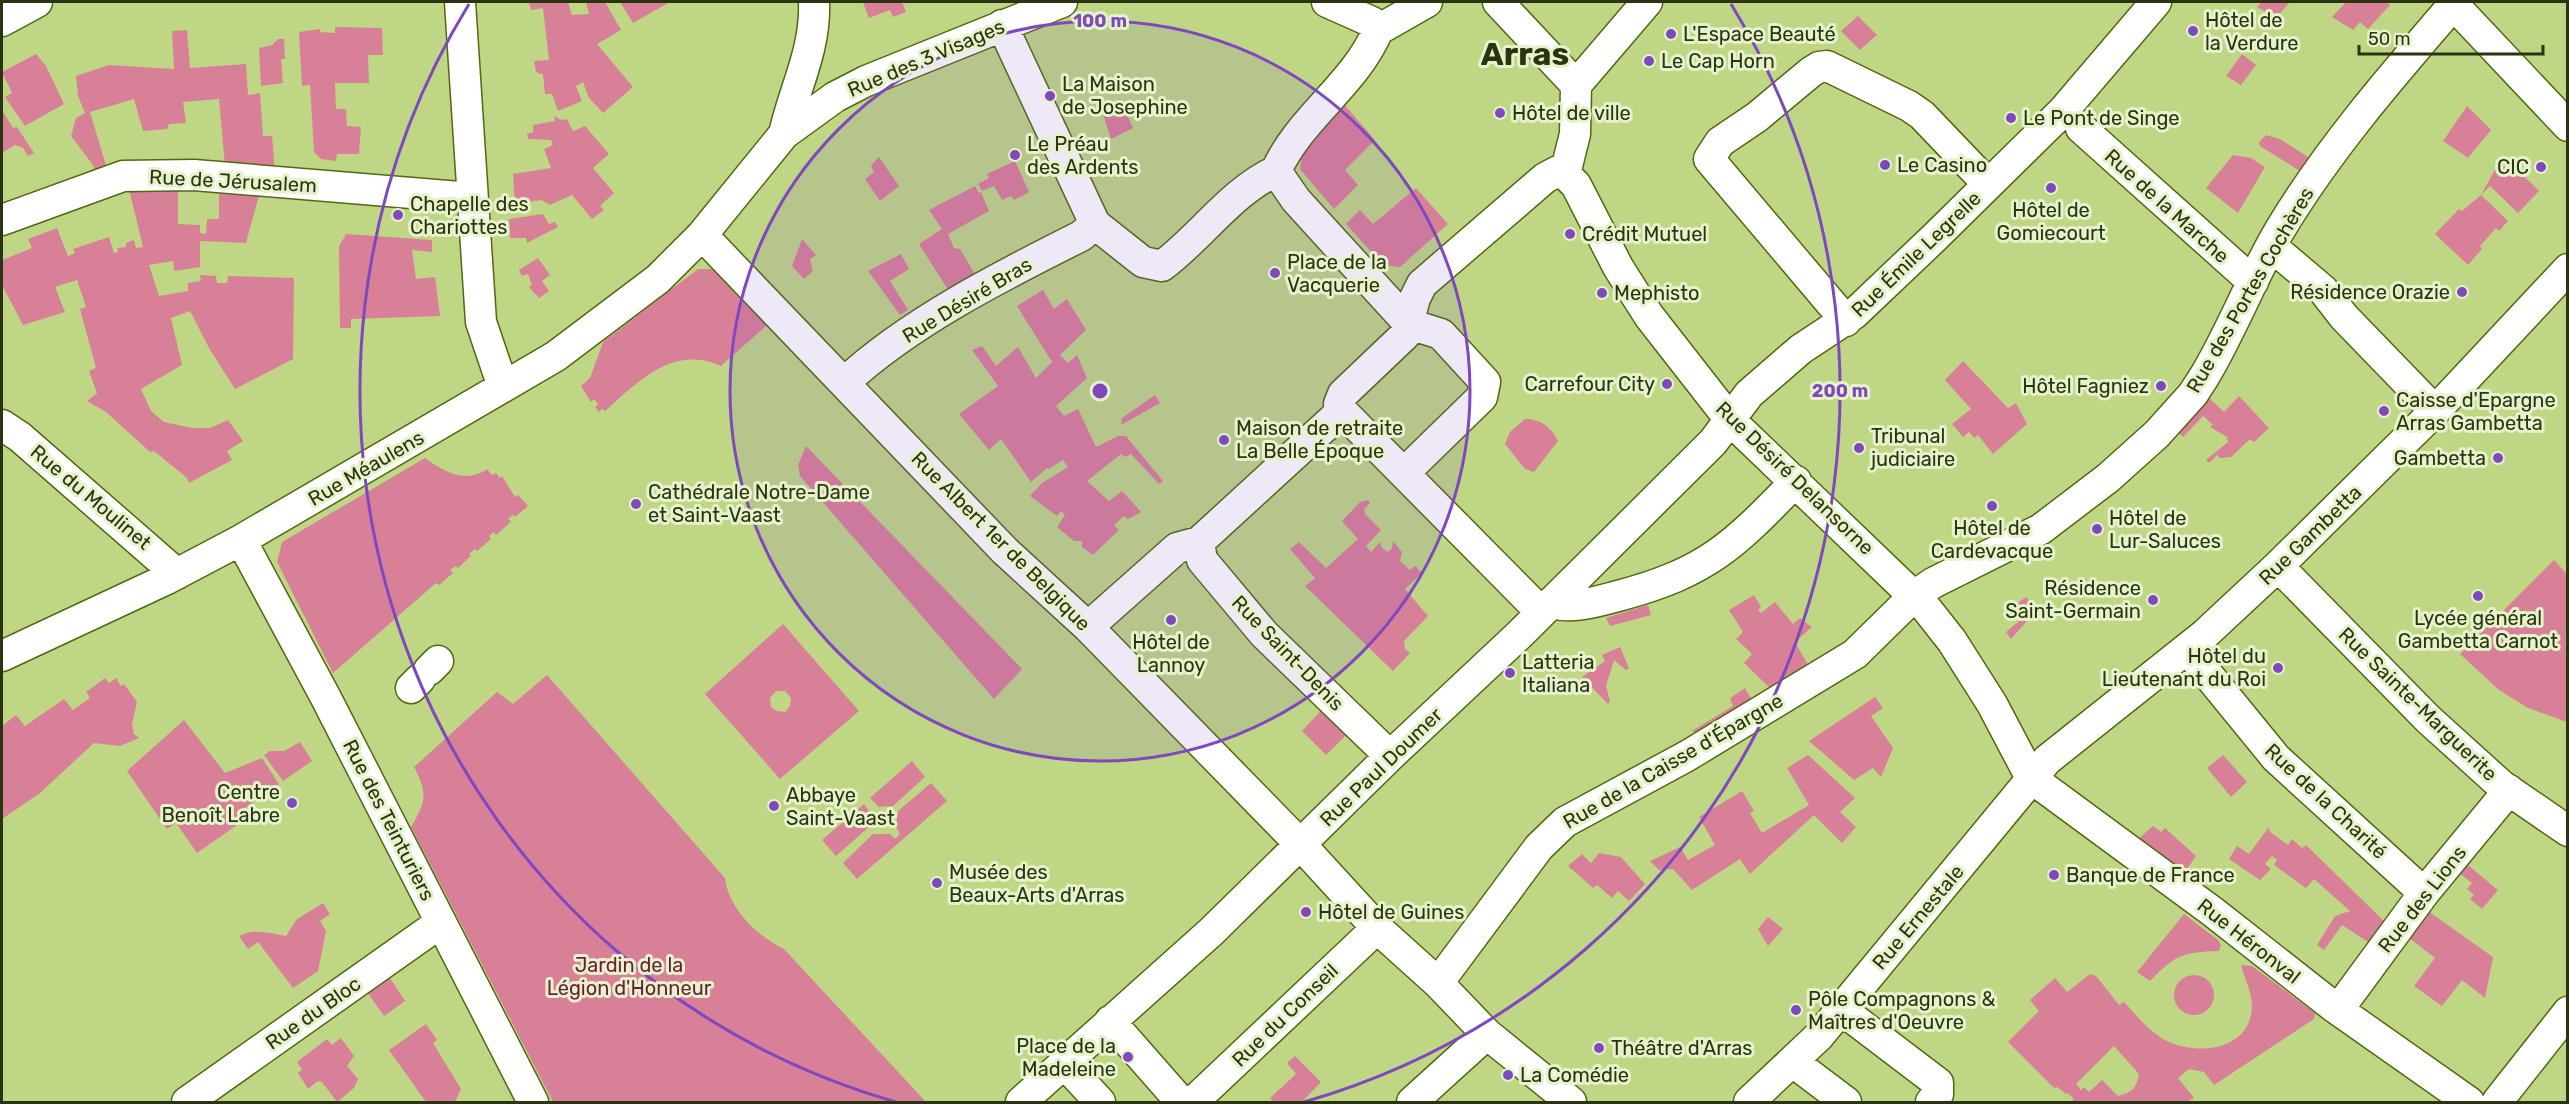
<svg xmlns="http://www.w3.org/2000/svg" width="2569" height="1104" font-family="Rubik,sans-serif">
<style>
.green{fill:#d98099;fill-rule:evenodd}
.lines{fill:none;stroke-linecap:round;stroke-linejoin:round}
.minor-casing{stroke:#546710;stroke-width:33}
.minor{stroke:#fff;stroke-width:30}
.ring{fill:none;stroke:#7f48be;stroke-width:3}
.poi-dot{fill:#7f48be;stroke:#e5f2ca;stroke-width:2}
.labels{text-anchor:middle;stroke-width:6;stroke-linejoin:round;paint-order:stroke}
.poi-label{font-size:20px;fill:#2a3312;stroke:#e5f2ca;text-anchor:start}
.street-label{font-size:20px;fill:#2a3312;stroke:#e5f2ca}
.park-label{font-size:20px;fill:#6d1c3a;stroke:#e5f2ca}
.town-label{font-size:32px;font-weight:bold;fill:#2a3312;stroke:#e5f2ca}
.centre{fill:#7f48be;stroke:#e5f2ca;stroke-width:3}
.ring-label{font-size:18px;text-anchor:middle;font-weight:bold;fill:#7f48be;stroke:#e5f2ca;stroke-width:6;stroke-linejoin:round;paint-order:stroke}
</style>
<rect width="100%" height="100%" fill="#bfd785"/>
<path class="green" d="M529,2H568L572,15L589,14L586,2H605L621,30L597,44L633,87L603,113L589,98L583,82L576,86L582,101L558,111L552,94H545L543,75L536,72L534,61L549,60L543,8L531,10Z
M620,2H670L633,23Z
M863,2H902L906,12L893,17L890,10L869,18Z
M2262,2H2290L2276,18L2257,7Z
M2346,2H2387L2390,5L2368,29L2360,22L2353,30L2332,17Z
M1858,16L1877,35L1860,50L1841,31Z
M335,27L382,28L383,55H368L369,83H335L336,109H346L347,126L361,127L359,154H337L336,161L321,159L314,152L310,85L302,86L299,32L320,29V32L335,33Z
M187,30L190,68L246,64L248,95L260,93L263,136H272L275,172L225,166L219,99L183,102L186,123L169,124L167,129L143,131L134,99L90,112L108,172L97,176L93,165L71,136L76,118L85,113L78,96L76,76L109,65L174,69L172,31Z
M278,39H284L285,59H281L283,83L261,86L259,48L272,45Z
M36,54L46,66L64,104L25,126L5,97L12,93L2,72Z
M2242,54L2256,65L2241,85L2226,76Z
M1120,99L1133,128L1111,139L1101,108Z
M1343,103L1375,140L1345,170L1358,185L1334,209L1300,169L1302,153Z
M2467,106L2491,130L2468,158L2443,141Z
M2,110L13,128L17,127L34,153L28,156L23,148L15,145L2,153Z
M554,116L561,120L567,119L573,131L585,126L609,154L593,168L614,193L600,206L604,210L592,219L572,195L550,205L541,200L515,204L513,174L551,168L544,149L553,145L551,140L528,139L527,134L533,132V125L555,121Z
M2266,135L2280,139L2311,159L2303,173L2260,146L2259,142Z
M2233,155L2251,158L2265,167L2238,213L2206,188Z
M879,157L899,186L880,201L865,179L874,172L871,166Z
M1015,161L1029,192L1014,200L1011,196L1002,200L994,186L982,191L978,184L989,178L987,174Z
M2497,166L2516,168L2539,191L2518,213L2490,186L2481,195L2508,221L2499,231L2496,228L2480,246L2482,249L2468,265L2435,234L2459,209L2462,211L2481,195Z
M128,185L178,186V224L200,225V233L206,234L207,219H219V187L261,188L246,243L200,241V267L174,271L173,261L149,265L159,296L188,291V283L201,281L200,275L216,276L217,283H227L228,276L294,278L293,359L235,389L209,348L190,311L171,318L182,365L141,389L151,411L164,422L192,428H210L228,420L243,441L227,451L232,460L189,483L187,478L154,451L150,452L106,412L87,401L97,393L89,371L96,368L80,309L86,307L77,280L55,287L65,312L23,325L2,285V260L32,248L28,239L57,228L68,256L75,253L73,249L109,237L114,253L118,252L117,248L126,247V243L134,240L136,248L143,247Z
M975,186L979,193L981,192L989,211L948,234L954,248L960,249L979,281L952,296L919,244L942,229L929,210Z
M1416,188L1448,224L1400,267L1383,265L1346,224L1360,210L1373,224Z
M543,214L549,224L555,222L558,227L527,243L526,238H510L509,219Z
M346,234L432,240V252L412,250L416,279L435,277L440,316L351,319V328H340L339,246Z
M802,239L816,255L810,259L813,271L804,279L792,266Z
M901,254L909,269L890,281L908,310L900,315L868,271Z
M538,258L550,275L542,281L549,291L539,298L529,287L532,285L528,274L522,276L519,270Z
M698,269H715L767,325L721,366C673,344 638,382 605,411L602,409L599,412L595,407L598,404L594,399L591,402L581,386L590,378L603,342Z
M1043,290L1054,309L1067,299L1086,330L1060,355L1068,363L1077,355L1087,378L1056,406L1064,416L1078,409L1096,447L1118,436H1126L1163,481L1159,484L1131,454L1125,457L1121,454L1087,481L1109,501L1122,491L1141,512L1128,519L1124,516L1114,525L1119,530L1093,555L1082,547V541H1074L1057,527L1065,515L1061,511L1057,516L1030,496L1042,483L1068,467L1063,460L1049,469L1047,468L1031,482L1001,439L989,450L959,414L998,386L972,350L982,346L996,366L1018,347L1036,378L1052,362L1017,306Z
M1963,361L2008,408L2016,403L2027,424L1993,454L1978,435L1974,438L1969,432L1963,437L1952,424L1971,409L1945,380Z
M1155,395L1160,403L1121,425L1122,418Z
M2206,395L2224,412L2239,396L2269,428L2254,442L2250,439L2231,457L2220,458L2217,455L2209,463L2206,460L2228,442L2227,437L2210,427L2213,425L2203,416L2183,437L2175,429Z
M1525,419C1541,419 1551,427 1558,441L1534,472L1525,469L1505,444L1510,432Z
M806,446L1022,669L994,699L800,476L798,465Z
M425,458C444,472 466,484 487,469L492,475L496,473L500,478L502,476L515,497L518,495L528,506L515,517L513,515L508,519L511,522L496,535L494,532L489,536L491,539L477,551L475,549L469,554L471,556L458,568L456,566L450,570L453,573L439,585L436,583L333,673L277,562L282,542Z
M1368,500L1370,503L1364,509L1365,514L1381,530L1366,546L1371,552L1380,542L1382,548L1388,552L1392,548L1393,541L1402,552L1400,561L1410,570L1415,566L1422,573L1405,589L1428,616L1404,641L1405,649L1410,653L1393,671L1305,586L1315,578L1290,549L1299,542L1326,568L1358,539L1342,521L1360,502Z
M2554,560L2567,574V722L2528,708L2499,690L2460,654Z
M1754,595L1761,607L1758,610L1761,613L1775,602L1793,624L1800,618L1812,627L1795,642L1811,670L1774,692L1744,663L1752,654L1736,639L1743,632L1729,610Z
M2026,597L2037,610L2011,639L2006,632L2024,617L2013,606Z
M1648,605L1651,615L1610,626L1606,618Z
M783,624L859,711L780,779L705,694ZM776,691H785L791,698L790,706L785,712L777,711L771,707L770,698Z
M1620,647L1629,668L1626,670L1614,660L1606,686L1610,701L1608,704L1582,677L1605,661L1602,655Z
M547,675L725,878C728,908 758,937 784,949L926,1102H553L411,827C426,801 428,794 414,767L497,692L513,704Z
M105,678L109,683L116,678L121,686L124,684L137,702L132,724L134,734L139,738L120,746L94,743L40,793L2,819V726L16,715L25,726L64,699L73,710L90,698L86,692Z
M1745,688L1754,704L1698,734L1692,731L1733,706L1730,698Z
M1875,697L1883,708L1871,716L1893,748L1881,777L1873,768L1854,780L1809,741Z
M1325,706L1350,731L1326,755L1302,731Z
M184,720L225,773L262,758L279,784L242,810L247,818L197,853L176,823L167,829L127,771Z
M300,742L312,761L283,781L264,755L270,751H284Z
M1808,755L1855,798L1840,812L1856,827L1842,843L1814,815L1750,874L1740,859L1692,890L1673,869L1659,870L1650,861L1680,847L1688,860L1715,845L1699,817L1742,791L1754,811L1750,813L1762,833L1809,805L1787,768Z
M2223,755L2247,782L2231,797L2207,768Z
M912,761L925,777L893,806L879,807L870,798Z
M931,783L947,801L857,879L843,863L873,834H890L895,839L900,834L896,827L898,811Z
M864,804L871,814L869,827L836,856L822,840Z
M2153,826L2161,832L2165,828L2196,856L2182,876L2135,842Z
M2269,827L2270,832L2288,845L2292,839L2302,848L2306,845L2388,925L2374,946L2342,925L2324,950L2317,945L2335,916L2350,911L2314,879L2306,888L2274,865L2277,860L2272,856L2265,864L2271,869L2260,880L2229,859L2237,846L2249,854Z
M1599,853L1621,857L1645,884L1629,901L1618,891L1612,898L1597,885L1593,888L1568,866L1582,854L1591,863Z
M2462,860L2498,890L2482,909L2470,899L2474,895L2467,889L2472,883L2458,872Z
M323,903L330,914L320,921L326,931L318,971L293,988L258,942L248,949L239,936C254,928 270,933 286,936L297,919Z
M2428,911L2493,957L2485,998L2462,980L2442,1006L2414,986L2435,958L2404,934Z
M2184,914L2218,940L2221,945L2219,951C2183,952 2175,955 2150,981L2137,972Z
M1768,917L1783,929L1768,946L1758,929Z
M2241,965L2252,966L2315,1013L2314,1019L2214,1085L2204,1072L2189,1069L2178,1078L2194,1098L2187,1102H2071L2074,1099L2068,1093L2066,1094L2057,1087L2054,1088L2008,1042L2039,1011L2030,1000L2055,978L2067,992L2090,974L2096,976L2119,1005L2124,1002C2137,1016 2151,1034 2169,1042C2201,1056 2251,1049 2252,1006C2252,993 2244,977 2241,965ZM2114,1046L2139,1074C2136,1089 2132,1092 2118,1096L2102,1080L2089,1092L2084,1087L2081,1090L2076,1084Z
M386,972L405,1001L384,1016L364,988Z
M2174 995a20 20 0 1 1 40 0a20 20 0 1 1-40 0Z
M426,1024L437,1040L433,1043L461,1089L455,1102H426L389,1050Z
M341,1038L354,1056L347,1066L358,1079L354,1088L337,1102L322,1082L318,1081L308,1089L298,1073L302,1070L297,1062L327,1039L332,1045Z
M1295,1056L1321,1082L1302,1102H1274L1270,1098L1296,1074L1287,1063Z"/>
<g class="lines">
<defs>
<path id="minor" d="M460,2L481,322L503,387
M1327,2L1372,22L1378,30
M1498,2L1576,85L1575,134L1565,174
M2451,2L2568,126
M2,21L37,2
M1002,25L1095,224L1143,262L1162,266C1202,236 1232,191 1276,171
M1378,30L1427,2
M1576,85L1647,2
M2081,128L2253,282
M784,134C794,89 816,50 814,2
M1276,171L1296,200L1409,324L1441,334L1485,382L1482,397L1405,472
M1276,171C1300,117 1355,85 1378,30
M1565,174L1576,185L1618,267L1649,316L1731,421L1926,608L1952,641L1992,704L2031,778L2213,912L2334,1007L2469,1102
M2,220L123,176L194,175L472,198
M702,235L1005,551L1088,627L1301,845L1377,928L1438,983L1487,1034L1571,1102
M2271,246L2323,290L2344,317L2435,411
M1846,321L1709,159L1720,142L1757,117L1811,72L1819,67L1827,66L1909,106L1922,115L1988,184
M844,383C908,323 1003,275 1081,236L1095,224
M1342,411L1339,404L1343,394L1405,335L1415,298L1422,284L1545,178L1558,171L1565,174
M1342,411L1541,612
M2,425L20,437L177,574
M241,540L326,698L533,1102
M1199,542L1202,560L1264,634L1390,756
M2278,566L2428,719L2501,785L2568,831
M1550,603C1574,609 1595,602 1618,596C1708,572 1733,546 1796,481
M1088,627L1177,548L1199,542L1342,411
M2187,649L2276,758L2424,893
M2,656L167,579L241,540L556,356L658,279L702,235L784,134L835,97L866,81L1062,2
M429,670L438,661
M411,688L420,679
M1438,983L1539,847L1565,822L1687,756L1855,654L1914,596L1933,583L2041,529L2108,478L2157,434L2193,394L2204,377C2233,329 2252,276 2281,228C2330,147 2392,76 2454,4
M1842,1010L1938,1083V1094L1931,1102
M2338,1010L2424,893L2509,790
M1110,1021L1181,1102
M1793,1062L1846,1102
M1064,1063L1100,1102
M187,1102L440,923
M1021,1102L1211,932L1390,756L1519,635L1713,442L1749,394L1801,349L1854,314L1935,237L2063,111L2156,2
M1193,1102L1377,928
M1412,1102L1487,1034
M1749,1102L1819,1036L2047,760L2204,635L2278,566L2435,411L2568,269
M2497,1102L2568,1012"/>
</defs>
<use href="#minor" class="minor-casing"/>
<use href="#minor" class="minor"/>
</g>
<circle cx="1100" cy="391" r="370" fill="#7f48be" fill-opacity=".12"/>
<g class="ring">
<circle cx="1100" cy="391" r="370"/>
<path d="M896 1102A740 740 0 0 1 469 4M1731 4A740 740 0 0 1 1304 1102"/>
</g>
<g class="poi-dot">
<circle cx="2193" cy="31" r="6"/>
<circle cx="1671" cy="34" r="6"/>
<circle cx="1649" cy="61" r="6"/>
<circle cx="1050" cy="96" r="6"/>
<circle cx="1500" cy="113" r="6"/>
<circle cx="2011" cy="118" r="6"/>
<circle cx="1015" cy="155" r="6"/>
<circle cx="1885" cy="165" r="6"/>
<circle cx="2541" cy="167" r="6"/>
<circle cx="2051" cy="188" r="6"/>
<circle cx="398" cy="215" r="6"/>
<circle cx="1570" cy="234" r="6"/>
<circle cx="1275" cy="273" r="6"/>
<circle cx="2462" cy="292" r="6"/>
<circle cx="1602" cy="293" r="6"/>
<circle cx="1667" cy="384" r="6"/>
<circle cx="2161" cy="386" r="6"/>
<circle cx="2384" cy="411" r="6"/>
<circle cx="1224" cy="440" r="6"/>
<circle cx="1859" cy="448" r="6"/>
<circle cx="2498" cy="458" r="6"/>
<circle cx="636" cy="504" r="6"/>
<circle cx="1992" cy="506" r="6"/>
<circle cx="2097" cy="529" r="6"/>
<circle cx="2478" cy="596" r="6"/>
<circle cx="2153" cy="600" r="6"/>
<circle cx="1171" cy="620" r="6"/>
<circle cx="2278" cy="668" r="6"/>
<circle cx="1510" cy="673" r="6"/>
<circle cx="292" cy="803" r="6"/>
<circle cx="774" cy="806" r="6"/>
<circle cx="2054" cy="875" r="6"/>
<circle cx="937" cy="883" r="6"/>
<circle cx="1306" cy="912" r="6"/>
<circle cx="1796" cy="1010" r="6"/>
<circle cx="1599" cy="1048" r="6"/>
<circle cx="1128" cy="1057" r="6"/>
<circle cx="1508" cy="1075" r="6"/>
</g>
<g class="labels">
<g class="poi-label">
<text x="2205" y="27">Hôtel de<tspan x="2205" dy="23">la Verdure</tspan></text>
<text x="1683" y="41">L'Espace Beauté</text>
<text x="1661" y="68">Le Cap Horn</text>
<text x="1062" y="91">La Maison<tspan x="1062" dy="23">de Josephine</tspan></text>
<text x="1512" y="120">Hôtel de ville</text>
<text x="2023" y="125">Le Pont de Singe</text>
<text x="1027" y="151">Le Préau<tspan x="1027" dy="23">des Ardents</tspan></text>
<text x="1897" y="172">Le Casino</text>
<text x="2529" y="174" text-anchor="end">CIC</text>
<text x="410" y="211">Chapelle des<tspan x="410" dy="23">Chariottes</tspan></text>
<text x="2051" y="217" text-anchor="middle">Hôtel de<tspan x="2051" dy="23">Gomiecourt</tspan></text>
<text x="1582" y="241">Crédit Mutuel</text>
<text x="1287" y="269">Place de la<tspan x="1287" dy="23">Vacquerie</tspan></text>
<text x="2450" y="299" text-anchor="end">Résidence Orazie</text>
<text x="1614" y="300">Mephisto</text>
<text x="1655" y="391" text-anchor="end">Carrefour City</text>
<text x="2149" y="393" text-anchor="end">Hôtel Fagniez</text>
<text x="2396" y="407">Caisse d'Epargne<tspan x="2396" dy="23">Arras Gambetta</tspan></text>
<text x="1236" y="435">Maison de retraite<tspan x="1236" dy="23">La Belle Époque</tspan></text>
<text x="1871" y="443">Tribunal<tspan x="1871" dy="23">judiciaire</tspan></text>
<text x="2486" y="465" text-anchor="end">Gambetta</text>
<text x="648" y="499">Cathédrale Notre-Dame<tspan x="648" dy="23">et Saint-Vaast</tspan></text>
<text x="2109" y="525">Hôtel de<tspan x="2109" dy="23">Lur-Saluces</tspan></text>
<text x="1992" y="535" text-anchor="middle">Hôtel de<tspan x="1992" dy="23">Cardevacque</tspan></text>
<text x="2141" y="595" text-anchor="end">Résidence<tspan x="2141" dy="23">Saint-Germain</tspan></text>
<text x="2478" y="625" text-anchor="middle">Lycée général<tspan x="2478" dy="23">Gambetta Carnot</tspan></text>
<text x="1171" y="649" text-anchor="middle">Hôtel de<tspan x="1171" dy="23">Lannoy</tspan></text>
<text x="2266" y="663" text-anchor="end">Hôtel du<tspan x="2266" dy="23">Lieutenant du Roi</tspan></text>
<text x="1522" y="669">Latteria<tspan x="1522" dy="23">Italiana</tspan></text>
<text x="280" y="799" text-anchor="end">Centre<tspan x="280" dy="23">Benoît Labre</tspan></text>
<text x="786" y="802">Abbaye<tspan x="786" dy="23">Saint-Vaast</tspan></text>
<text x="949" y="879">Musée des<tspan x="949" dy="23">Beaux-Arts d'Arras</tspan></text>
<text x="2066" y="882">Banque de France</text>
<text x="1318" y="919">Hôtel de Guines</text>
<text x="1808" y="1006">Pôle Compagnons &amp;<tspan x="1808" dy="23">Maîtres d'Oeuvre</tspan></text>
<text x="1116" y="1053" text-anchor="end">Place de la<tspan x="1116" dy="23">Madeleine</tspan></text>
<text x="1611" y="1055">Théâtre d'Arras</text>
<text x="1520" y="1082">La Comédie</text>
</g>
<g class="street-label">
<text transform="translate(926 58) rotate(-23)" y="7">Rue des 3 Visages</text>
<text transform="translate(233 181) rotate(3)" y="7">Rue de Jérusalem</text>
<text transform="translate(2167 206) rotate(42)" y="7">Rue de la Marche</text>
<text transform="translate(1916 254) rotate(-44)" y="7">Rue Émile Legrelle</text>
<text transform="translate(2250 290) rotate(-60)" y="7">Rue des Portes Cochères</text>
<text transform="translate(967 300) rotate(-31)" y="7">Rue Désiré Bras</text>
<text transform="translate(366 468) rotate(-30)" y="7">Rue Méaulens</text>
<text transform="translate(1795 478) rotate(44)" y="7">Rue Désiré Delansorne</text>
<text transform="translate(91 497) rotate(40)" y="7">Rue du Moulinet</text>
<text transform="translate(2310 535) rotate(-44)" y="7">Rue Gambetta</text>
<text transform="translate(1001 541) rotate(45)" y="7">Rue Albert 1er de Belgique</text>
<text transform="translate(1288 653) rotate(46)" y="7">Rue Saint-Denis</text>
<text transform="translate(2418 704) rotate(44)" y="7">Rue Sainte-Marguerite</text>
<text transform="translate(1673 761) rotate(-30)" y="7">Rue de la Caisse d'Épargne</text>
<text transform="translate(1381 767) rotate(-44)" y="7">Rue Paul Doumer</text>
<text transform="translate(2326 801) rotate(43)" y="7">Rue de la Charité</text>
<text transform="translate(389 820) rotate(63)" y="7">Rue des Teinturiers</text>
<text transform="translate(2422 899) rotate(-52)" y="7">Rue des Lions</text>
<text transform="translate(1918 917) rotate(-50)" y="7">Rue Ernestale</text>
<text transform="translate(2249 941) rotate(38)" y="7">Rue Héronval</text>
<text transform="translate(313 1013) rotate(-35)" y="7">Rue du Bloc</text>
<text transform="translate(1285 1015) rotate(-44)" y="7">Rue du Conseil</text>
</g>
<g class="park-label">
<text x="629" y="972">Jardin de la<tspan x="629" dy="23">Légion d'Honneur</tspan></text>
</g>
<g class="town-label">
<text x="1525" y="65">Arras</text>
</g>
</g>
<circle cx="1100" cy="391" r="9" class="centre"/>
<g class="ring-label">
<text x="1100" y="27">100 m</text>
<text x="1840" y="397">200 m</text>
</g>
<rect width="2569" height="1104" fill="none" stroke="#2a3312" stroke-width="6"/>
<path d="M2359 45v9h184v-9" fill="none" stroke="#2a3312" stroke-width="3"/>
<text x="2368" y="45" font-size="18" fill="#2a3312" stroke="#e5f2ca" stroke-width="4.5" paint-order="stroke">50 m</text>
</svg>
